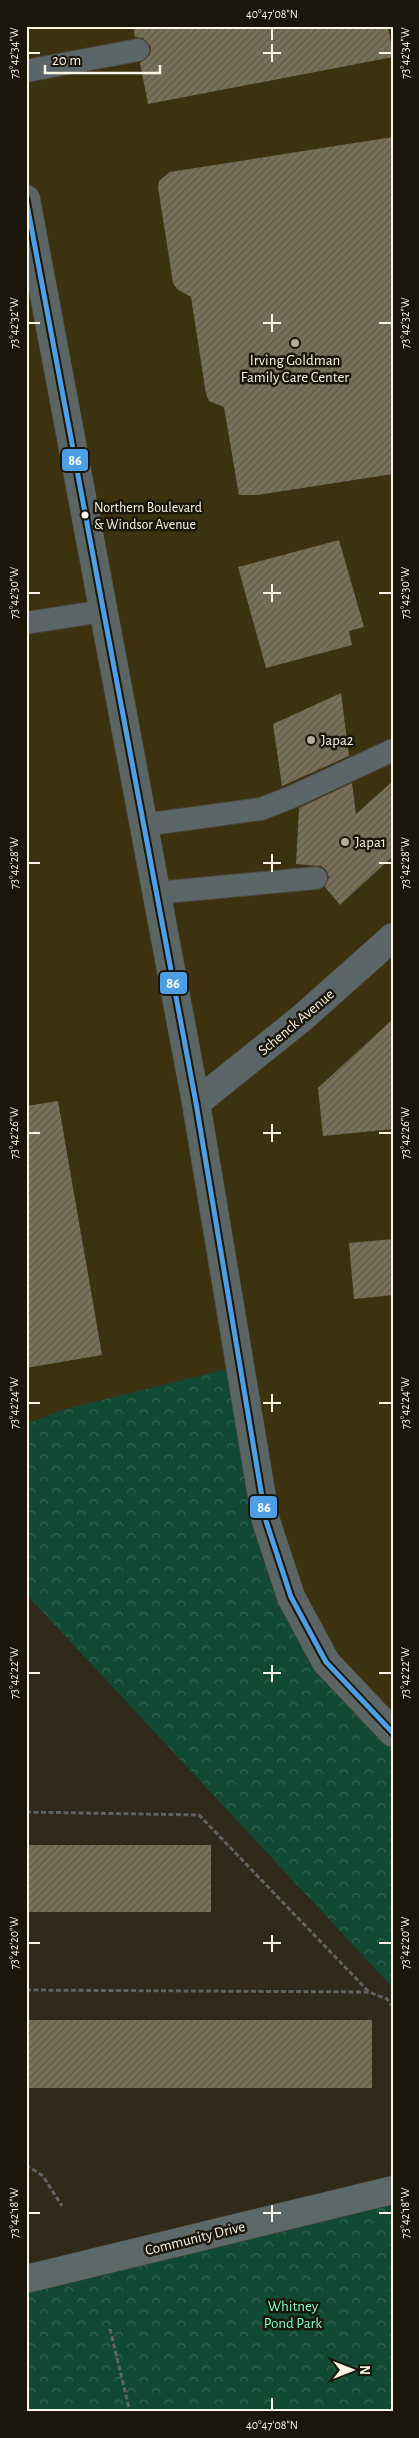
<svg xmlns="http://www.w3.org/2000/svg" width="419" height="2438" font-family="'Alegreya Sans',sans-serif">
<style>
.built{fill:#3d320f}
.forest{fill:url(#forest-crowns)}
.garden{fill:#114934}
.building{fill:url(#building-hatch)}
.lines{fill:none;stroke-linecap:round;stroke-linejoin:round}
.service-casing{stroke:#4a4637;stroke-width:24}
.minor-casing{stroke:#4a4637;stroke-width:29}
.secondary-casing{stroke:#4a4637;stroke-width:29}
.primary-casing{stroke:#4a4637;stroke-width:29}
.path{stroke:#5f6461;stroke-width:3;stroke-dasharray:5 2.5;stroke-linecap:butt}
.service{stroke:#5c6668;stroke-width:22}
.minor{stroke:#5c6668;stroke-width:28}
.secondary{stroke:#5d6868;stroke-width:28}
.primary{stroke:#5b6664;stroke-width:28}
.bus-1-casing{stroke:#1a170a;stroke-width:9}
.bus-1{stroke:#4d9ee5;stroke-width:5}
.ticks{fill:none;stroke:#faf5e4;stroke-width:2}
.poi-dot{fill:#b3ae9d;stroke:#1a170a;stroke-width:2}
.bus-dot{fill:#faf5e4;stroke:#1a170a;stroke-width:2}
.labels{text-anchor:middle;stroke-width:5;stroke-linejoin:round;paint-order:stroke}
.bus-label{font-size:14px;fill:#faf5e4;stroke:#1a170a;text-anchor:start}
.poi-label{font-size:15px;fill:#faf5e4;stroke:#1a170a;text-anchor:start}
.street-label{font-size:15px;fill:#faf5e4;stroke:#1a170a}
.park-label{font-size:15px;fill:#7dffca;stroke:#1a170a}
.line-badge{stroke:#1a170a;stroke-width:2}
.badge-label{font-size:14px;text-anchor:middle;font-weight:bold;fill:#fff}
.neatline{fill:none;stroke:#faf5e4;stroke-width:2}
.ticks-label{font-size:12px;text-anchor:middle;fill:#faf5e4}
</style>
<defs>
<pattern id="forest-crowns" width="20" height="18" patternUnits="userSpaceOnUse" patternTransform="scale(1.25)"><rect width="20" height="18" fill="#114934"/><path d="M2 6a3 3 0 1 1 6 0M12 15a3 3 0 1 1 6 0" fill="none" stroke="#356451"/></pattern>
<pattern id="building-hatch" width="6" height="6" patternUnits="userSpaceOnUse" patternTransform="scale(1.25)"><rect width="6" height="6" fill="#787059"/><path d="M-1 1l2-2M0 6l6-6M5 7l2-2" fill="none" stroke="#5f5b4d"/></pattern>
</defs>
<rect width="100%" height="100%" fill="#2f2a19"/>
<path class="built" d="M26,26H393V1733L291,1597L239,1366L62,1410L26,1424Z"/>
<path class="forest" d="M239,1366L291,1597L393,1733V1988L26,1594V1424L62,1410Z
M393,2190V2412H26V2279Z"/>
<path class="garden" d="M87,2400L90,2412H38Z"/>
<path class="building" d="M133,26H388L393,57L148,104L140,63L150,55L151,47L143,38L135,37Z
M393,137V474L257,495H239L224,407L209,401L206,394L191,297L177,289L173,283L158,187L159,181L170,172Z
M339,540L364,627L349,631L352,645L266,668L238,567Z
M341,693L349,756L282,786L273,724Z
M393,781V856L340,905L325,887L329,877L326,870L321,866L296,864L299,808L352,783L356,814Z
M393,1019V1129L323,1136L318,1088Z
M58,1101L102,1355L26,1368V1106Z
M393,1239V1295L354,1299L349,1243Z
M26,1845H211V1912H26Z
M26,2020H372V2088H26Z"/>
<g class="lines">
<defs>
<path id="service" d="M26,71L138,50
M26,623L103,611
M143,825L261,809L294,796L393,750
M155,893L316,878"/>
<path id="minor" d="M196,1103L302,1018L393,937"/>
<path id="secondary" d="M26,2279L393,2190"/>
<path id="primary" d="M26,199L196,1103L266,1521L291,1597L326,1662L393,1733"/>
</defs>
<use href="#service" class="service-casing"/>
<use href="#minor" class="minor-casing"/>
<use href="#secondary" class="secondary-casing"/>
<use href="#primary" class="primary-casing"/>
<path class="path" d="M26,1812L199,1815L369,1992
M26,1990L369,1992L387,1999L393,2007
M26,2165L43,2176L62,2206
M110,2329L130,2412"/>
<use href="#service" class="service"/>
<use href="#minor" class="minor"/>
<use href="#secondary" class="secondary"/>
<use href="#primary" class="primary"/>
<defs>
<path id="bus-1" d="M26,199L196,1103L266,1521L291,1597L326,1662L393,1733"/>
</defs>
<use href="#bus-1" class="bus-1-casing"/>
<use href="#bus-1" class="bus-1"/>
</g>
<path class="ticks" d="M272,28V40M272,44V62M28,53H40M263,53H281M379,53H392M272,314V332M28,323H40M263,323H281M379,323H392M272,584V602M28,593H40M263,593H281M379,593H392M272,854V872M28,863H40M263,863H281M379,863H392M272,1124V1142M28,1133H40M263,1133H281M379,1133H392M272,1394V1412M28,1403H40M263,1403H281M379,1403H392M272,1665V1682M28,1673H40M263,1673H281M379,1673H392M272,1935V1952M28,1943H40M263,1943H281M379,1943H392M272,2205V2222M28,2213H40M263,2213H281M379,2213H392M272,2398V2410"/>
<g class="poi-dot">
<circle cx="295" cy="343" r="5"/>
<circle cx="311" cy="740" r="5"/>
<circle cx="345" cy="842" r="5"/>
</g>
<circle class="bus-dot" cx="85" cy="515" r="4.5"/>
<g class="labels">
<g class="bus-label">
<text x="94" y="512">Northern Boulevard<tspan x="94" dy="17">&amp; Windsor Avenue</tspan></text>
</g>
<g class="poi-label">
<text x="295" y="365" text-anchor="middle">Irving Goldman<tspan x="295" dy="17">Family Care Center</tspan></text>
<text x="321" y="745">Japa2</text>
<text x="355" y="847">Japa1</text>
</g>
<g class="street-label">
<text transform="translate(296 1022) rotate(-40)" y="5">Schenck Avenue</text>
<text transform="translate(195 2238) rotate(-14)" y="5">Community Drive</text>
</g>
<g class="park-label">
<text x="293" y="2311">Whitney<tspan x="293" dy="17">Pond Park</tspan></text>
</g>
</g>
<g class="line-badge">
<rect x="61" y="448" width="28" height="24" rx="5" fill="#4d9ee5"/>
<rect x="159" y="971" width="29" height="24" rx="5" fill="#4d9ee5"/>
<rect x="249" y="1495" width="29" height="24" rx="5" fill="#4d9ee5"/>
</g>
<g class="badge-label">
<text x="75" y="465">86</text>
<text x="173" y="988">86</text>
<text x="264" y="1512">86</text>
</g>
<rect width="419" height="2438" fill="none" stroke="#1a170a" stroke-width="55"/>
<g transform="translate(352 2370) rotate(90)" stroke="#1a170a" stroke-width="4" paint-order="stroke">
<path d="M0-4L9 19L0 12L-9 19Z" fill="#faf5e4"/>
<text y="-8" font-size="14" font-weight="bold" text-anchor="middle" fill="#faf5e4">N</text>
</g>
<path d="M45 65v8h115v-8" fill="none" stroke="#faf5e4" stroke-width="2.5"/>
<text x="52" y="65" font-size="15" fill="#faf5e4" stroke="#1a170a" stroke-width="4" paint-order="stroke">20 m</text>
<rect x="28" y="28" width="364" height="2382" class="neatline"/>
<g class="ticks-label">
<text x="272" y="18">40°47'08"N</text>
<text transform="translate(405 53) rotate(-90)" y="4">73°42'34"W</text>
<text transform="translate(14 53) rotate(-90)" y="4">73°42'34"W</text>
<text transform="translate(14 323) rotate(-90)" y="4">73°42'32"W</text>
<text transform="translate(405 323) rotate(-90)" y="4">73°42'32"W</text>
<text transform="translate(14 593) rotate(-90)" y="4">73°42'30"W</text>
<text transform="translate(405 593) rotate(-90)" y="4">73°42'30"W</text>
<text transform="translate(405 863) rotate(-90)" y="4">73°42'28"W</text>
<text transform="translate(14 863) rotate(-90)" y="4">73°42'28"W</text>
<text transform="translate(14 1133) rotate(-90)" y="4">73°42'26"W</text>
<text transform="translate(405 1133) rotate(-90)" y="4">73°42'26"W</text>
<text transform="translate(14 1403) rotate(-90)" y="4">73°42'24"W</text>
<text transform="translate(405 1403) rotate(-90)" y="4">73°42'24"W</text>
<text transform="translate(405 1673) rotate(-90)" y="4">73°42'22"W</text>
<text transform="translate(14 1673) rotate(-90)" y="4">73°42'22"W</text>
<text transform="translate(405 1943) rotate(-90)" y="4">73°42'20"W</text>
<text transform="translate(14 1943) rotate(-90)" y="4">73°42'20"W</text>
<text transform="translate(405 2213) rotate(-90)" y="4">73°42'18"W</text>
<text transform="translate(14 2213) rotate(-90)" y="4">73°42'18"W</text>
<text x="272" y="2429">40°47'08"N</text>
</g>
</svg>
